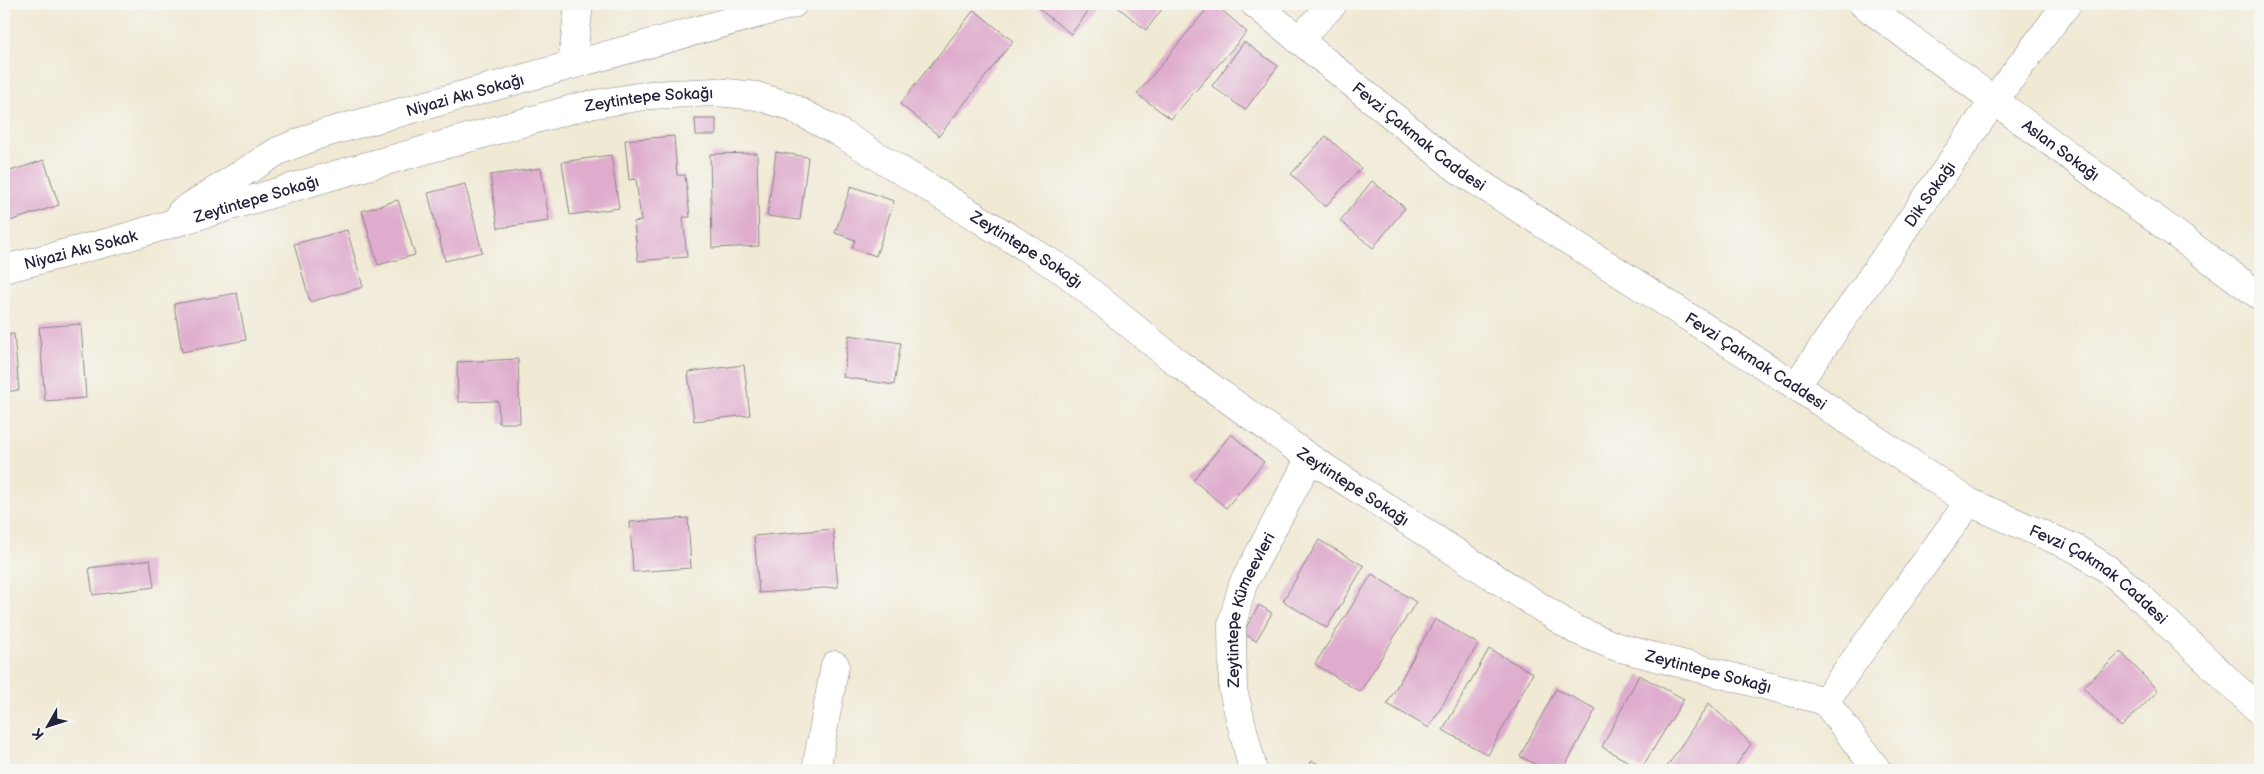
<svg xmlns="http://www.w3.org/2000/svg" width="2264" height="774" font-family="'Balsamiq Sans',sans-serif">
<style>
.building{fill:#dfaccd}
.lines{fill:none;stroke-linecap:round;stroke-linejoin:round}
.minor-casing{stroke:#898688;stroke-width:29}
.minor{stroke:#fff;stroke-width:28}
.labels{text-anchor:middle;stroke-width:4;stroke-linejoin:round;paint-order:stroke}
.street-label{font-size:16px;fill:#22223b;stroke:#f6f6f2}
</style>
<rect width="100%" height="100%" fill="#f6f6f2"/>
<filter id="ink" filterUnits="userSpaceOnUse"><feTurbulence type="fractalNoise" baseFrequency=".02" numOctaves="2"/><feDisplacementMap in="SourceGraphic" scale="10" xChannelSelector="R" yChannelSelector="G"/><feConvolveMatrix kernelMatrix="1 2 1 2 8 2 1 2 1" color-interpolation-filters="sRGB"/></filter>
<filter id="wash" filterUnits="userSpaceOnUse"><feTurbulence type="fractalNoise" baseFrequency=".0096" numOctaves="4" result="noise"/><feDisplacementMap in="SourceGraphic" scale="20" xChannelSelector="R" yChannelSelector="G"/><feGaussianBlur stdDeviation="1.12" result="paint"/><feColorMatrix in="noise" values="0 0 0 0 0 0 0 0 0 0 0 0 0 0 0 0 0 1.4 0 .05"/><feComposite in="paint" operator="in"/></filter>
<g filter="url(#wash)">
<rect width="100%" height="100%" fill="#f0e9d4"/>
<g id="blocks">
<path class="building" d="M1043,4H1094L1071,34L1039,9Z
M1114,4H1166L1146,30Z
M1211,4H1215L1247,32L1171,119L1137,94Z
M974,10L1013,41L939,136L900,104Z
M1244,42L1278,66L1245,110L1212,86Z
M695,119H716V135H696Z
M674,136L677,175H685L690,217H683L687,257L638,261L634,222L641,221L636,179L629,180L625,140Z
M1326,136L1361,168L1325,207L1291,174Z
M776,152L808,157L800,220L767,216Z
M757,153L759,246L712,248L710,154Z
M611,155L619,208L570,215L562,162Z
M44,160L59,205L4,223V173Z
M541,168L549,221L498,228L490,175Z
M1372,181L1405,208L1373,248L1340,221Z
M465,184L482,252L445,261L428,193Z
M851,186L894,201L876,256L852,248L855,240L835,233Z
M398,200L415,255L378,265L362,211Z
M347,230L363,287L310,302L294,244Z
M237,293L246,340L182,352L174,304Z
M81,324L86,398L45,401L39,327Z
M14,334L19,390L4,392V335Z
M849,335L901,343L894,385L843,377Z
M518,359L520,423H499L498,401L458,402L457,362Z
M744,365L750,415L694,421L688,372Z
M1231,434L1264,462L1226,508L1193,480Z
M688,518L691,568L633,572L630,522Z
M833,529L838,587L759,593L754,536Z
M1319,540L1364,566L1327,628L1283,601Z
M150,560L154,587L93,595L89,568Z
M1372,574L1416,602L1360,692L1315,664Z
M1259,605L1272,613L1256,641L1243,633Z
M1435,619L1478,644L1429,728L1387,704Z
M1489,649L1533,673L1488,755L1443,730Z
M2121,652L2158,691L2121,727L2083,687Z
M1639,675L1684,699L1641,769L1602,747Z
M1556,689L1596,709L1563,770H1546L1520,756Z
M1709,703L1751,744L1733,770H1665Z
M1312,761L1332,770H1307Z"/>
</g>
</g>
<g filter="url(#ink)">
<use href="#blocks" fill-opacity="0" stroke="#898688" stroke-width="1"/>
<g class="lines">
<defs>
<g id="minor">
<path id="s1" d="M1255,4L1459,170L1796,386L1969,502L2076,549L2106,568L2134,591L2260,711"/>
<path id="s2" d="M1863,4L2260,296"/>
<path d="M1298,40L1333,4"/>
<path d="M572,65L579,4"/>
<path id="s3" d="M181,212L278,151L318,135L793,4"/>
<path id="s4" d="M4,269L117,240L328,177L583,106L650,95L716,92L757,96L789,106L840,133L1064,271L1179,364L1310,458L1576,630L1617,647L1825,701"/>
<path id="s5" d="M1796,386L1995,99L2067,4"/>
<path d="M1825,701L1969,502"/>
<path d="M1825,701L1877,770"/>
<path d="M816,770L835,665"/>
<path id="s6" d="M1253,770L1233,690L1232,624L1243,584L1310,458"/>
</g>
</defs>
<use href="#minor" class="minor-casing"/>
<use href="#minor" class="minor"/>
</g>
</g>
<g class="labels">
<g class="street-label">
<text dy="6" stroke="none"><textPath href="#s3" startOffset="310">Niyazi Akı Sokağı</textPath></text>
<text dy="6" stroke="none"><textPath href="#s4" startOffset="668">Zeytintepe Sokağı</textPath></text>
<text dy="6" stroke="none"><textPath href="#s1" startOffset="211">Fevzi Çakmak Caddesi</textPath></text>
<text dy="6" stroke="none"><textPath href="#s2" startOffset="246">Aslan Sokağı</textPath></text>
<text dy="6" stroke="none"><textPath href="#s5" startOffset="234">Dik Sokağı</textPath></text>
<text dy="6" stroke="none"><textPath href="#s4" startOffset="262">Zeytintepe Sokağı</textPath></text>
<text dy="6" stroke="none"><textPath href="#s4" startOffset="79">Niyazi Akı Sokak</textPath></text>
<text dy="6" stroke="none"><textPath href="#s4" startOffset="1088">Zeytintepe Sokağı</textPath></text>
<text dy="6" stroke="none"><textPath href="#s1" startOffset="616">Fevzi Çakmak Caddesi</textPath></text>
<text dy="6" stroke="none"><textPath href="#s4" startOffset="1492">Zeytintepe Sokağı</textPath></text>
<text dy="6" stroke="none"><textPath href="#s1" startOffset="1021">Fevzi Çakmak Caddesi</textPath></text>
<text dy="6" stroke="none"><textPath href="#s6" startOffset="166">Zeytintepe Kümeevleri</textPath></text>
<text dy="6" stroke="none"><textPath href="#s4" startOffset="1896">Zeytintepe Sokağı</textPath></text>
</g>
</g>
<rect width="2264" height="774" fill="none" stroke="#f6f6f2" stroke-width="20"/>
<g transform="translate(48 726) rotate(231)" stroke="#f6f6f2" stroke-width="4" paint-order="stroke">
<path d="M0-4L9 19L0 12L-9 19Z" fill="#22223b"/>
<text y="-8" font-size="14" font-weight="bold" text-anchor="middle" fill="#22223b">K</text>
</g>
</svg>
